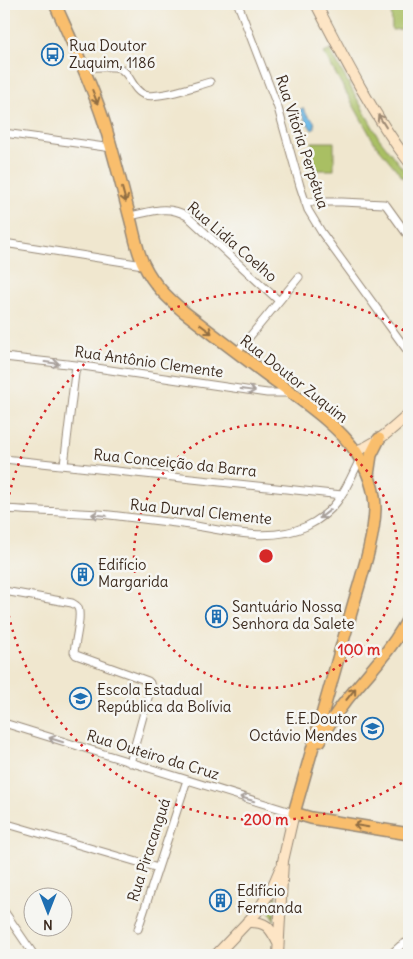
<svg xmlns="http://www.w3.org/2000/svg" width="413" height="959" font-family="Delius,sans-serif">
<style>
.green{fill:#a9bf64;stroke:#727441}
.water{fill:#6fbce9;stroke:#557384}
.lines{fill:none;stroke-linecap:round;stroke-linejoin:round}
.street-casing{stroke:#968876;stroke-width:9}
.secondary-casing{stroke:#968876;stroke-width:12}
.primary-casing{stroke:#968876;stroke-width:14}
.street{stroke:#fff;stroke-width:7}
.secondary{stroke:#fde5c5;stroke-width:10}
.primary{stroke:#f9be6d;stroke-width:11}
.oneway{stroke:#906d42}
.oneway2{stroke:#9c8872}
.oneway3{stroke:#a79f9a}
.ring{fill:none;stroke:#d62828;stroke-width:2.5;stroke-dasharray:2.5 5}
.labels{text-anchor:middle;stroke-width:5;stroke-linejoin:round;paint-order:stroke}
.poi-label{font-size:15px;fill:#3b2a1e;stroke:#f6f6f2;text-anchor:start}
.street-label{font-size:15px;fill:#3b2a1e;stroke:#f6f6f2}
.centre{fill:#d62828;stroke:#f6f6f2;stroke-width:2.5}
.ring-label{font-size:15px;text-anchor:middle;font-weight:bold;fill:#d62828;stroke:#f6f6f2;stroke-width:5;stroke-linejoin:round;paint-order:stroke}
</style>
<rect width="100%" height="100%" fill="#f6f6f2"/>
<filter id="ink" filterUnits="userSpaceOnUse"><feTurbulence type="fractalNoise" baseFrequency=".02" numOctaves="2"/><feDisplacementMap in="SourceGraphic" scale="10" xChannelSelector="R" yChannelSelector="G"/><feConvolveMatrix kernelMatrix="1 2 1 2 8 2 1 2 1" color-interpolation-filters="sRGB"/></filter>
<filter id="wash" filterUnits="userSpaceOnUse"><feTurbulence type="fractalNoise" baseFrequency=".0096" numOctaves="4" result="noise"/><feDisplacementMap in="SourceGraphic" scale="20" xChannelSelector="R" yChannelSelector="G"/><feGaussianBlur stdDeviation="1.12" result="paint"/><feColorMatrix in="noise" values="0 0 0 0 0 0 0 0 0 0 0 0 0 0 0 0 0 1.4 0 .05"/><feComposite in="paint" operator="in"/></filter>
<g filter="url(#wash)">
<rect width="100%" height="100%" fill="#f0e7cf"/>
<path class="green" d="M391,6H407L406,29L392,30Z
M330,50L379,138L409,177V183L408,184L374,142L324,53Z
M312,142H334V170H312Z
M277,894L274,921L272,915L266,910Z"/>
<path class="water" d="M303,108L307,115L314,121L315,128L312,130L299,110Z"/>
</g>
<g filter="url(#ink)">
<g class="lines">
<defs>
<path id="street" d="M238,4L278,108L300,186L308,210L322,233L409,353
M83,68C94,68 108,65 119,68C131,73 132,91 145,95C159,99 195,86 210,82
M4,133L112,148
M305,202H342L384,204L386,205L409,237
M130,216C150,212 168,204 187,216L279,301
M4,243L143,265
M237,352L299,277
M4,357L76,365L267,393H291
M4,459L342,495
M64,465L76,365
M4,509C36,511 67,512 99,514C130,517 160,521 190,525C228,531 270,543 307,526C338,511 346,488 360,459
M4,591L72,603C75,605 77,605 78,608C82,615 75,643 74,652L76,655L148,681L150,683L151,687L130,763
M4,723L294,813
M4,823L158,868
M4,911L34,955
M138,929L187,780
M390,955L400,946L409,941"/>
<path id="secondary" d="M316,4C344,58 372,113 409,162
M355,451C376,445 393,428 409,414
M247,922C266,921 270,927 278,943
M216,955L257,912L271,890L280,869
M278,955L283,861L294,813"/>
<path id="primary" d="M55,4C72,42 90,80 103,119C113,151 121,183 129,214C134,231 136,250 144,265C153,284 168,298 183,311C214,335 245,359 277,382C303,402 338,425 356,452C367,469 375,489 375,509C374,543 358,586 349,620C331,684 312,748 294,813L311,818L409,834
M368,475L371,455L379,439
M320,741C334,711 358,687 379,661C391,647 401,632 409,617"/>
</defs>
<use href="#street" class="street-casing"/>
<use href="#secondary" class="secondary-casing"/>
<use href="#primary" class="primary-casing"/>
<use href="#street" class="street"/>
<use href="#secondary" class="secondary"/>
<use href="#primary" class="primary"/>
</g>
<defs><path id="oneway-shaft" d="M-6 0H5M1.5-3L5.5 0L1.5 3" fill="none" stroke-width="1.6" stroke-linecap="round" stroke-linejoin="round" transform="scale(1.25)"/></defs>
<g class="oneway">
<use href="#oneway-shaft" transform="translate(95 97) rotate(69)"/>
<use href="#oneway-shaft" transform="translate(124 195) rotate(75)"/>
<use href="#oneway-shaft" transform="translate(206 329) rotate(37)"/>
<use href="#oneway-shaft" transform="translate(351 694) rotate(-52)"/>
<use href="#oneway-shaft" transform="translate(361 826) rotate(-171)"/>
</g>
<use class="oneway2" href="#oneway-shaft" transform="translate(382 121) rotate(-122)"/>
<g class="oneway3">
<use href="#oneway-shaft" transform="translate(52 363) rotate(7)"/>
<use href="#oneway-shaft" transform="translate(248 390) rotate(8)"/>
<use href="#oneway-shaft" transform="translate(325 514) rotate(142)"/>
<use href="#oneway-shaft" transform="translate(99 515) rotate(-175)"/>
<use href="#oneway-shaft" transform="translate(56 740) rotate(-163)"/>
<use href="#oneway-shaft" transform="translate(247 799) rotate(-163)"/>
</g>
</g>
<g class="ring">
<circle cx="266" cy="556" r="132"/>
<path d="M408 779A264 264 0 0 1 4 588M4 524A264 264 0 0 1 408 333"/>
</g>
<defs>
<symbol id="bus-ring" viewBox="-11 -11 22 22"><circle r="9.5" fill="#f6f6f2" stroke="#1f6fb2" stroke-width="1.5"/><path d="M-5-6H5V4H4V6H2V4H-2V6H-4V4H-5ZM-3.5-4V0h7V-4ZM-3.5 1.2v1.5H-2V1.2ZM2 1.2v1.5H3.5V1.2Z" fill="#1f6fb2"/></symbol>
<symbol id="building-ring" viewBox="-11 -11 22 22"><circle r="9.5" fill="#f6f6f2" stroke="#1f6fb2" stroke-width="1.5"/><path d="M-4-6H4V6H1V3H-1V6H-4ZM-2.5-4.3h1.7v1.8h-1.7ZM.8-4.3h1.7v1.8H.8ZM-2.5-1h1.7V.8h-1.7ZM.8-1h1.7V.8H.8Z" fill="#1f6fb2"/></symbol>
<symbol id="school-ring" viewBox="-11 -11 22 22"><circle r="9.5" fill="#f6f6f2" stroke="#1f6fb2" stroke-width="1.5"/><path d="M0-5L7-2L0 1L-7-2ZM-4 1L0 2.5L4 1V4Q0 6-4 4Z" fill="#1f6fb2"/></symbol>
</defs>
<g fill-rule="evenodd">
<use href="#bus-ring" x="40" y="42" width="25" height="25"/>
<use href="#building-ring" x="70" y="562" width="25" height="25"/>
<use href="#building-ring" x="204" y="604" width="25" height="25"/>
<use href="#school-ring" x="68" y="686" width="25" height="25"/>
<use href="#school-ring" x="360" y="716" width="25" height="25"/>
<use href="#building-ring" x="208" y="888" width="25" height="25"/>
</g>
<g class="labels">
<g class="poi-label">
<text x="69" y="51">Rua Doutor<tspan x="69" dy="17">Zuquim, 1186</tspan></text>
<text x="98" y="570">Edifício<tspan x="98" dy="17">Margarida</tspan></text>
<text x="232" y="612">Santuário Nossa<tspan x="232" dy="17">Senhora da Salete</tspan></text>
<text x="97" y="695">Escola Estadual<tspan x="97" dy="17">República da Bolívia</tspan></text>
<text x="357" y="724" text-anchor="end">E.E.Doutor<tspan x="357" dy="17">Octávio Mendes</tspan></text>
<text x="237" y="896">Edifício<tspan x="237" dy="17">Fernanda</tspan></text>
</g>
<g class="street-label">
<text transform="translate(302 142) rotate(72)" y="5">Rua Vitória Perpétua</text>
<text transform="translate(232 242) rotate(41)" y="5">Rua Lidía Coelho</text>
<text transform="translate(149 362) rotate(8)" y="5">Rua Antônio Clemente</text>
<text transform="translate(294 379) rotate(38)" y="5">Rua Doutor Zuquim</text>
<text transform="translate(175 463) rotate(6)" y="5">Rua Conceição da Barra</text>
<text transform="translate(201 512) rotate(6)" y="5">Rua Durval Clemente</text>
<text transform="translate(153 755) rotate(17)" y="5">Rua Outeiro da Cruz</text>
<text transform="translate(149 850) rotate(-72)" y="5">Rua Piracanguá</text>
</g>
</g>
<circle cx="266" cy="556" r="8" class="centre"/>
<g class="ring-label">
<text x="359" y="655">100 m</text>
<text x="266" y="825">200 m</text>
</g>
<rect width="413" height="959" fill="none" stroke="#f6f6f2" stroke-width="20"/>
<g transform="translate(48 912) rotate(180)"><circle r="24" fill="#f6f6f2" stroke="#aba49d"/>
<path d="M0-4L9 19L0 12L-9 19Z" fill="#1f6fb2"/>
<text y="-8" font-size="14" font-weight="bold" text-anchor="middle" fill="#3b2a1e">N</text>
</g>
</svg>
